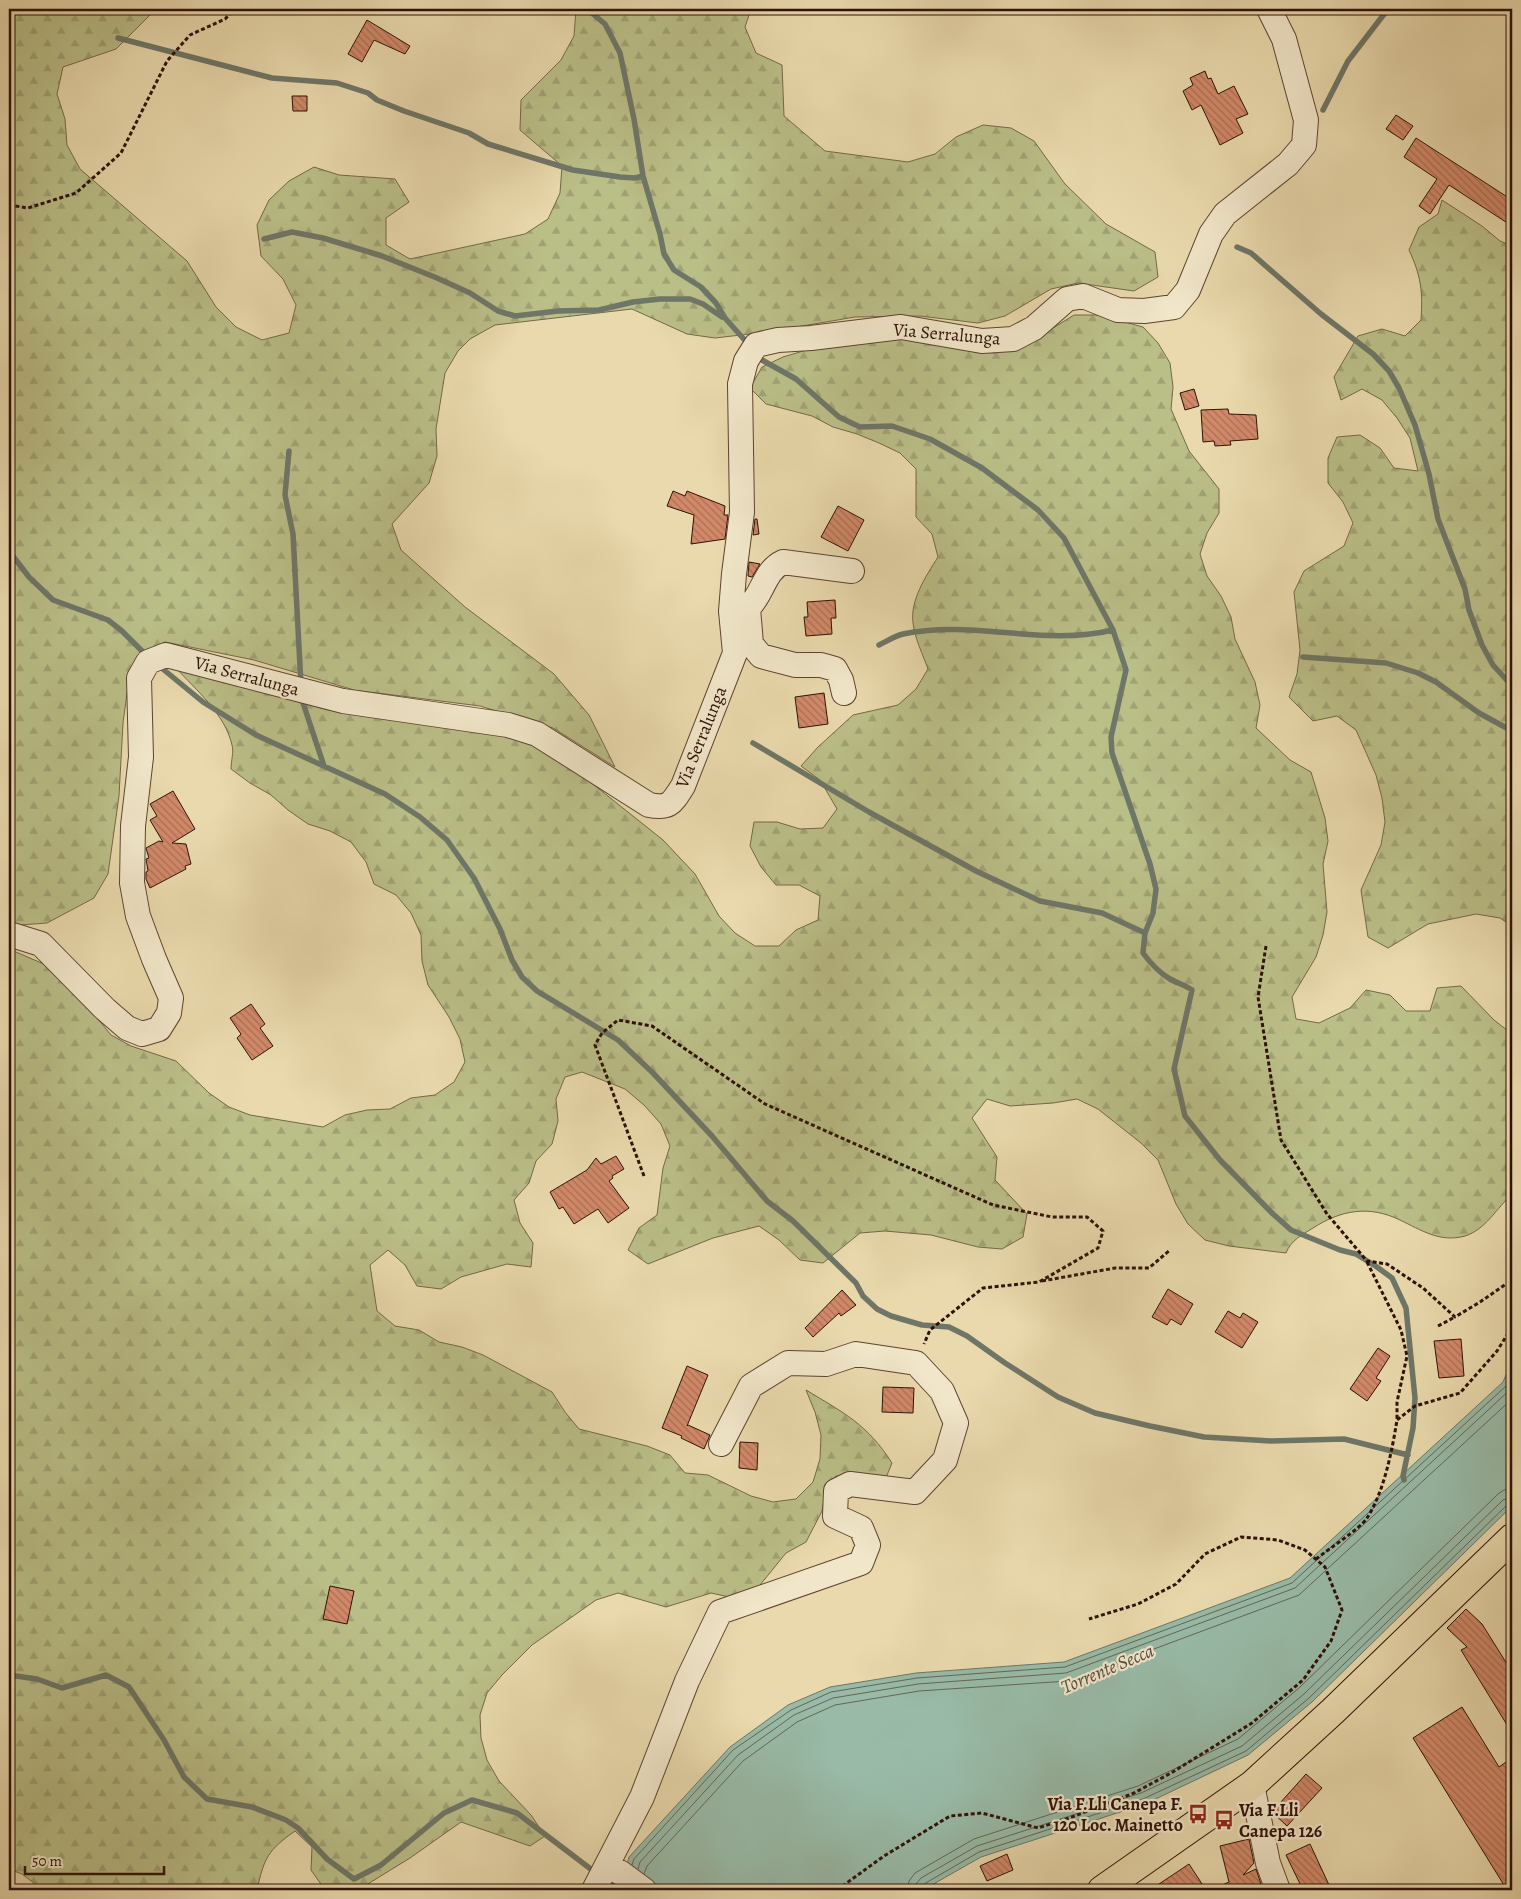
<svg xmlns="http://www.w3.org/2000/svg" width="1521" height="1899" font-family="Alegreya,serif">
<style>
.forest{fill:url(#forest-firs);stroke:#746847}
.water{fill:#98baa7;stroke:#6e7667}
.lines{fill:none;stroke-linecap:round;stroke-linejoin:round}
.shore{stroke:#636657;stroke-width:1}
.stream{stroke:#6e7667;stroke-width:5.5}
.building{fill:url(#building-back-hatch);stroke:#2e1107}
.minor-casing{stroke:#5d4330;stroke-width:26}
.major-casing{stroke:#2e1107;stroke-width:30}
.path{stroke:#2e1107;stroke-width:3;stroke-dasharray:4 2.5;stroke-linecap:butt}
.minor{stroke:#f1e6c9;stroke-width:24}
.major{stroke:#e9d9ac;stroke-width:28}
.labels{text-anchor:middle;stroke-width:4.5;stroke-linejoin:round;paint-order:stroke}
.street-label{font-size:18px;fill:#2e1107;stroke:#f1e6c9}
.poi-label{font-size:18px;font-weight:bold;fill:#2e1107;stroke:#f1e6c9;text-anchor:end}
.water-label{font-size:19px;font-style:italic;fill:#534c3f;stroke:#f1e6c9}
</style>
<defs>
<pattern id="forest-firs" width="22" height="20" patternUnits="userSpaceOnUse" patternTransform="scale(1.25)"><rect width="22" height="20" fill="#babe87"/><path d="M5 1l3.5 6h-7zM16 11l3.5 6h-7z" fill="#a0a273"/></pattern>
<pattern id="building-back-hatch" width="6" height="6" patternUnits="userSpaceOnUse" patternTransform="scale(1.25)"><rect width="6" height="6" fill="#d28969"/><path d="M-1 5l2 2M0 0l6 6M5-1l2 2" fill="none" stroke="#ab6f54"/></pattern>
</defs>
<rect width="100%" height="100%" fill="#e9d9ac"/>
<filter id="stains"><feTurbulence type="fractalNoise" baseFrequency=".004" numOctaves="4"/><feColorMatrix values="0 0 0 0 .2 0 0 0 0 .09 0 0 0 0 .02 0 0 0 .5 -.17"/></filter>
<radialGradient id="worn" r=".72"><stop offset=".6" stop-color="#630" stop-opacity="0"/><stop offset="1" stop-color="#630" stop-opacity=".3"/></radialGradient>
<path class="forest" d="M9,9H156L116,49L63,67L57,94L65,119L67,145L80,169L187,261L216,307L236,327L262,340L289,333L296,305L283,279L261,256L257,225L269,200L289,181L314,167L339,175L395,179L409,202L386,218V245L410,259L525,234L548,219L560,193L562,166L520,130L521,100L561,60L574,36L576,9H751L745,27L756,53L782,65L784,116L825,151L908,162L935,154L956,137L983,125L1011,128L1034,141L1065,184L1106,224L1155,252L1158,277L1134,291L1078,283L1051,289L1005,316L978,323L920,316L855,317L767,332L715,338L687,334L632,309L495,325L470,339L458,351L445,373L436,429L437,456L429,483L392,524L401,550L465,607L554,674L589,715L615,767L553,728L480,706L354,690L254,660L165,642L141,653L129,678L123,723L119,796L108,874L94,898L47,923L20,925L9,923Z
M1442,200L1482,226L1500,241L1512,246V926L1500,918L1476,914L1428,924L1388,948L1368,937L1361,890L1381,845L1385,822L1382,798L1376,775L1356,730L1337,716L1313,721L1289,697L1297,674L1300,650L1294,592L1304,571L1344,546L1353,523L1343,502L1328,483V458L1337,437L1360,435L1380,448L1394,468L1418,471L1410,438L1397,418L1382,400L1362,389L1341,400L1334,377L1358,336L1382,329L1405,336L1421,320C1423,291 1421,276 1409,250L1419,227L1438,214Z
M1074,315H1099L1143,327L1158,343L1170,363L1173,387L1171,409L1189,451L1219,489V513L1207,533L1200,554L1207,576L1221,596L1231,617L1235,639L1255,682L1260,705L1256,728L1290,760L1311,772L1325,818L1328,841L1323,864L1327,912L1323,935L1316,957L1292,997L1296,1019L1319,1023L1350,1008L1366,990L1390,995L1406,1011H1430L1437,988L1461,986L1494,1020L1512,1034V1194C1497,1208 1485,1230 1465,1236C1440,1243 1421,1230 1400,1220C1369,1205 1341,1210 1313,1228C1302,1235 1291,1240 1286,1253L1229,1246L1205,1240L1188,1224L1176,1204L1158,1160L1141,1143L1098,1109L1077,1099L1053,1103L1010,1106L987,1099L972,1118L997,1157L995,1180L1027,1214L1023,1237L1002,1249L978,1247L931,1235L885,1231L860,1233L823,1263L800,1260L779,1240L759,1226L713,1238L648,1264L628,1250L639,1228L657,1215L663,1168L670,1146L661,1124L644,1105L625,1089L582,1072L565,1077L556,1099L558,1121L552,1144L536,1161L529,1183L514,1200L520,1223L533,1243L531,1267L507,1264L461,1277L441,1289L417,1286L405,1265L388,1250L370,1265L377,1311L395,1326L419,1330L439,1342L462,1347L483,1355L552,1392L565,1412L579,1429L647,1446L670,1455L685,1473L708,1475L751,1496L773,1502L796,1499L813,1482L820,1459L821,1435L815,1412L806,1390C844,1413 867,1424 892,1463L883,1485L861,1476H836L826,1489L822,1511L806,1542L786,1553L756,1590L734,1598L711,1593L666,1607L618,1593L596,1600L532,1645L502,1675L487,1693L480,1715L481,1738L487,1760L499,1781L531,1815L545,1836L530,1846L461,1822L410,1858L358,1890H325L311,1870L312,1847L295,1831C268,1850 264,1858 257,1890H43L22,1874L9,1869V949L46,965L80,997L111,1035L131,1046L176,1061L209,1093L229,1107L250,1115L323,1127L345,1115L367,1110L390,1109L411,1098L435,1095L454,1082L465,1062L460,1039L449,1017L428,985L422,961L421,935L411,913L396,895L374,884L366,862L351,842L330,831L308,824L288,810L271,795L250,783L231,769C231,761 234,752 232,745C225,714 196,690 176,668L328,710L523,738L579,773L663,840L695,874L719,916L735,933L755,946H779L796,930L818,920L820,896L799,885H776L761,867L750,846L754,822H777L800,829L823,828L837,809L820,780L801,766L818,747L853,715L898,705L916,689L928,669C923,655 915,639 913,623C910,600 926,576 938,557L932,534L916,517V469L900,453L879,443L857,434L833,427L812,416L766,404L750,388L762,367L783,357L830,343L899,338L994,353L1024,346Z"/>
<path class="water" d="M1512,1361V1506L1312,1702L1248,1755L1145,1804L981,1857L923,1890H620L629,1857L730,1747L788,1705L830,1687L916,1673L1064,1662L1290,1578L1503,1382Z"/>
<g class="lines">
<path class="shore" d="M632,1865L634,1859L733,1750L791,1710L831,1692L917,1678L1065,1667L1292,1583L1506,1386L1512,1373
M638,1869L640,1862L738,1755L794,1715L833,1698L918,1684L1066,1673L1295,1588L1512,1388
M644,1874L647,1866L743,1761L797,1722L835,1705L919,1691L1068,1681L1299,1595L1512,1399
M908,1890L909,1881L915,1873L974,1839L1138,1786L1238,1739L1299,1688L1498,1494L1504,1490L1512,1489
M915,1890L916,1884L921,1878L977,1846L1141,1793L1242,1746L1304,1694L1503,1500L1512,1497
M921,1890L924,1884L979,1852L1143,1799L1246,1751L1309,1698L1507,1505L1512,1503"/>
<path class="stream" d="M587,9L605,24L620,53L634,119L643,176L660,234L664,254L674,270L701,287L716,303L725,318L749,345
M118,38L272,78L337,83L368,93L377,100L404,111L469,133L488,144L573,170L620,177L635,178L643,176
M1323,110L1348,61L1388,9
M264,239L292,232L323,238L382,256L437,278L470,293L498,311L515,316L558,311L599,310L633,302L660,299H690L703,304L722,317
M1237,247L1251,253L1321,314L1373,354L1389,371L1399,388L1415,425L1429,474L1438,519L1465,589L1469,610L1482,645L1493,665L1512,686
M756,353L762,360L796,379L839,417L860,427L892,426L930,439L982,468L1038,510L1064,538L1113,630L1126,670L1111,737L1112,753L1150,864L1156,889L1153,913L1145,933L1143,953C1151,964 1158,972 1170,979C1177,983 1185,985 1192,990L1174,1069L1185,1116L1220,1160L1273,1214L1291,1230L1340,1250L1356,1254L1377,1267L1392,1278L1406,1308L1415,1398L1413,1428L1403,1476L1404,1480
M289,451L285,495L293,534L301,685
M9,551L29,577L53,600L108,620L122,631L147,656
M879,645C887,641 895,636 903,634C973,619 1042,647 1113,630
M1303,657L1386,663L1418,673L1436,682L1479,713L1512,731
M158,665L203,702L256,735L385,794L420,817L447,840L474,878L500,929L512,960L522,977L537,991L618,1040L653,1073L712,1136L767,1201L793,1221L856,1283L863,1296L877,1309L891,1316L922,1325L949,1327L967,1336L1005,1363L1058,1397L1095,1413L1150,1426L1204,1437L1271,1441L1344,1439L1408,1455
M301,697L324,766
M753,743L869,812L976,871L1040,901L1102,913L1145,933
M9,1675L37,1679L62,1688L106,1675L129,1687L164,1740L184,1777L207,1799L252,1807L286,1820L298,1828L327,1859L354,1879L381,1865L444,1813L472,1800L517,1813L596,1873
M605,1880L620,1890"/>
</g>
<path class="building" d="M367,20L410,46L405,54L374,40L362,62L348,54Z
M1205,71L1208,79L1211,78L1218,94L1234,86L1248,114L1236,119L1243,133L1220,145L1201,105L1192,110L1183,91L1193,85L1190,78Z
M292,96H307V111H293Z
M1396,115L1413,126L1403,140L1386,129Z
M1416,138L1512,200V226L1449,185L1430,214L1419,206L1437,179L1404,157Z
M1194,389L1199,406L1185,410L1180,393Z
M1228,409L1229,414L1256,415L1258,439L1230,441L1231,445L1215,446L1214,441L1203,442L1201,410Z
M673,491L685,496L687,491L725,506L724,515H728L725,539L691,544L694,515L667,506Z
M838,506L864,520L848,551L821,537Z
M755,519H757L759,534L753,535Z
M749,562L760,564L752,577L748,576Z
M835,600L836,618H831L832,634L806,636L804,617H808L807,602Z
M824,693L828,724L799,728L795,697Z
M173,791L195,829L172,843L186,844L191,864L185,866L186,869L150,888L146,879V872L148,871L146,859L149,858L146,848L159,841L163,842L150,820L157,816L150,804Z
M251,1004L265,1024L260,1028L273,1046L252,1060L237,1038L241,1034L230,1018Z
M616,1156L624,1169L612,1176L613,1178L609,1181L629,1208L608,1223L598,1209L574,1224L563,1207L559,1209L550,1192L587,1170L596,1158L601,1164Z
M1168,1289L1193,1304L1181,1325L1171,1319L1167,1325L1152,1317Z
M842,1290L856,1305L841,1316L839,1313L813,1337L805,1328Z
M1228,1311L1240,1318L1243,1313L1258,1322L1242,1348L1215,1332Z
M1461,1339L1464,1376L1439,1378L1434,1341Z
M1378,1348L1390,1356L1376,1378L1381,1381L1367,1401L1350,1389Z
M687,1366L708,1375L687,1426L688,1425L710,1435L704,1449L681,1438L682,1436L662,1428Z
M883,1387L914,1388L913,1413L882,1412Z
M740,1442L758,1443L757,1470L739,1468Z
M330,1586L354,1591L347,1624L323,1619Z
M1466,1609L1482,1624L1512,1672V1733L1461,1650L1467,1647L1447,1628Z
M1462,1707L1499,1767L1512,1758V1890H1507L1413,1738Z
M1306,1774L1322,1788L1287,1826L1272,1812Z
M1249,1839L1254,1863L1243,1875L1256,1869L1263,1890H1211L1229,1882L1220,1846Z
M1310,1844L1329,1885L1319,1890H1303L1286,1855Z
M1007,1854L1013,1870L987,1881L980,1866Z
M1189,1864L1206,1890H1150Z"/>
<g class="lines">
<defs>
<path id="minor" d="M736,601L748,608C763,594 764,571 783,562L852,571
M748,608L751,644L761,656L795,665H821L835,669L841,680L844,693
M9,934L41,944L105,1009L127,1028L142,1034L159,1029L169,1013L171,998L154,959L138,916L132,883L133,826L141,757L139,678L148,662L166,655L343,701L508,725L537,734L649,805C670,809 672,803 683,786L735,653L731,611L734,574L742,512L740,384L746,361L756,345L778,340L811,338L901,327L982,341L1013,339L1034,328L1067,299L1083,296L1118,310L1144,311L1174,307L1188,290L1211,234L1225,214L1288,164L1304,145L1306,120L1284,39L1269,9
M1252,1785L1268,1863L1278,1890
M607,1865L621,1873L644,1890
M594,1890L642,1797L687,1681L720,1612L861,1563L868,1545L861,1528L835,1516L836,1491L850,1484L915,1492L945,1460L956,1423L942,1391L916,1363L856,1354L826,1364L788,1363L751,1386L721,1444"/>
<path id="major" d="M1102,1890L1252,1785L1333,1711L1512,1538"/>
</defs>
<use href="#minor" class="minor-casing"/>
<use href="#major" class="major-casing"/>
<path class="path" d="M9,205L28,208L76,193L121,153L167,61L190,35L225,19L235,9
M1266,946L1258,997L1281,1140L1327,1214L1367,1261L1387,1264L1423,1288L1455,1317L1480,1302L1512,1280
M644,1176L595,1045L602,1033L618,1020L652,1026L765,1104L993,1205L1052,1217H1087L1103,1231L1098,1248L1039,1282L983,1288L930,1330L924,1344
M1367,1262L1401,1330L1407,1356L1397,1402V1420
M1042,1281L1115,1268H1149L1170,1250
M1438,1326L1455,1317
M1316,1559C1326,1551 1361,1528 1367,1518C1384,1492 1392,1451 1397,1420L1415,1406L1460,1393L1497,1351L1512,1327
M837,1890L884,1856L950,1816L982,1813L1038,1828L1072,1817L1134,1793L1171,1773L1252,1723L1303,1680L1331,1641L1342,1610L1325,1567L1305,1550L1278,1540L1241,1537L1205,1554L1176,1584L1138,1604L1089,1619"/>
<use href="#minor" class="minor"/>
<use href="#major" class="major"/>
</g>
<defs>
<symbol id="bus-bare" viewBox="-9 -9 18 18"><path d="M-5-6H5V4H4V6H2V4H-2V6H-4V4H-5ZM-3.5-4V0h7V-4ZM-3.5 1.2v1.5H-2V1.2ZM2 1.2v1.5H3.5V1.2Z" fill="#8f2418" stroke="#f1e6c9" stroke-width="2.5" paint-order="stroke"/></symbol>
</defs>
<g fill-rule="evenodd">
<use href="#bus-bare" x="1184" y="1800" width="28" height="28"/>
<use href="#bus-bare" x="1210" y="1806" width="28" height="28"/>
</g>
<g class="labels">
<g class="street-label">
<text transform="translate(947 334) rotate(5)" y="6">Via Serralunga</text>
<text transform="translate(247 676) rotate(15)" y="6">Via Serralunga</text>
<text transform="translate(701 737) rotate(-68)" y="6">Via Serralunga</text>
</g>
<g class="poi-label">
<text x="1183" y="1810">Via F.Lli Canepa F.<tspan x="1183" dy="21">120 Loc. Mainetto</tspan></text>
<text x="1239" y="1816" text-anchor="start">Via F.Lli<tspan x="1239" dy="21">Canepa 126</tspan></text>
</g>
<g class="water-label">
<text transform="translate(1107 1668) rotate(-23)" y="7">Torrente Secca</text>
</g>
</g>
<rect width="1521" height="1899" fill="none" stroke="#e9d9ac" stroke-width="30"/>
<rect x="10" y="10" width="1501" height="1879" fill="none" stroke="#2e1107" stroke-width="2.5"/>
<rect x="15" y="15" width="1491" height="1869" fill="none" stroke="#2e1107"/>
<path d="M25 1866v8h139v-8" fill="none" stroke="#2e1107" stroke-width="2.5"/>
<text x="32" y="1866" font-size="15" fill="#2e1107" stroke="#f1e6c9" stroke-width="4" paint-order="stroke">50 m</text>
<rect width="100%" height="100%" filter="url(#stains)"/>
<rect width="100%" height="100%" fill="url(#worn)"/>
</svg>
